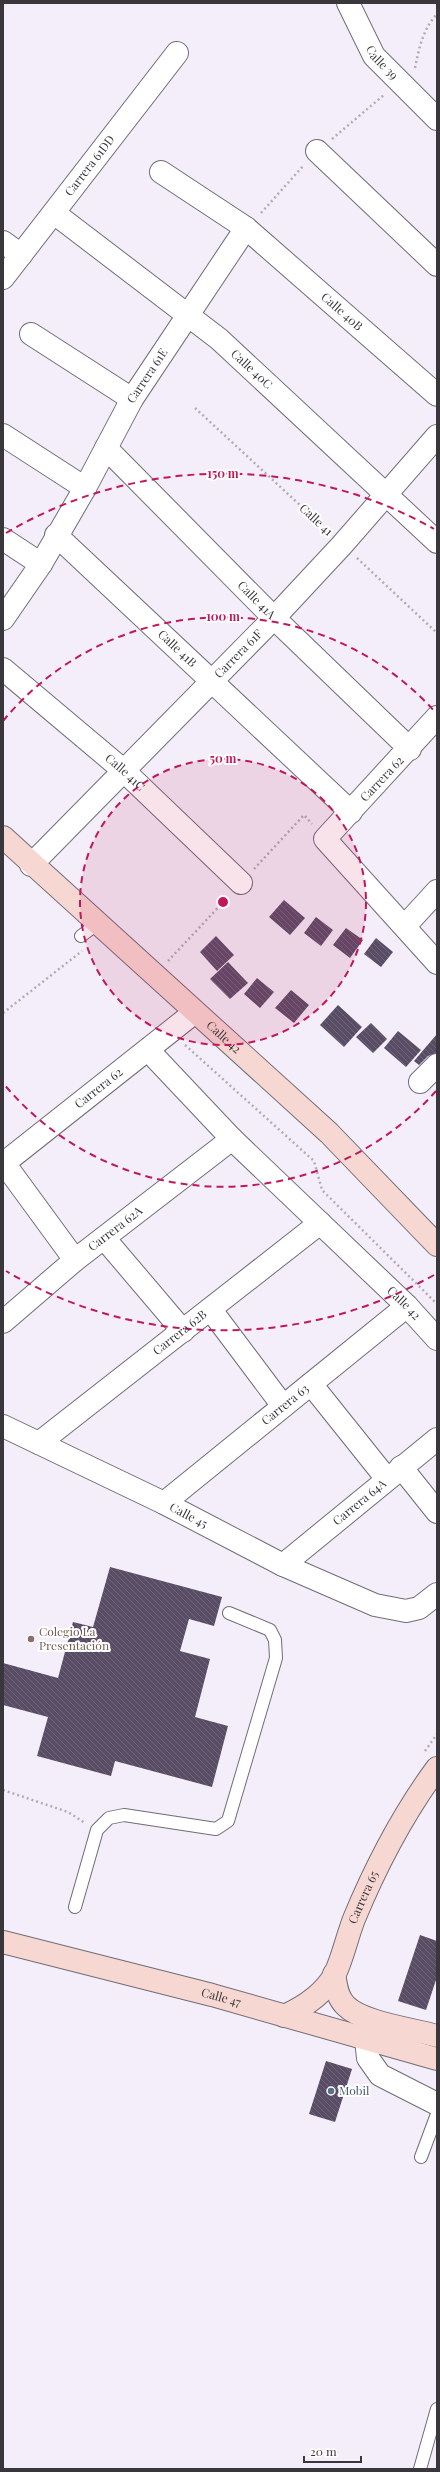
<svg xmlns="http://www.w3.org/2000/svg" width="440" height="2472" font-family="'Playfair Display',serif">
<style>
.building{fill:url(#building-back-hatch)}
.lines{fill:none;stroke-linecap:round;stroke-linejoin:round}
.lane-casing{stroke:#716d77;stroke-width:14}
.street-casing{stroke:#716d77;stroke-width:24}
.secondary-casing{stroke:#716d77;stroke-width:24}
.path{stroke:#b1adb6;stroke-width:2.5;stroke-dasharray:2 3;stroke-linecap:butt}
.lane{stroke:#fff;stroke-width:12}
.street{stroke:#fff;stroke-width:22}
.secondary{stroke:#f7d7d1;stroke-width:22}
.ring{fill:none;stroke:#c2185b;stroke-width:2;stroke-dasharray:7 5}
.education-dot{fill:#8d6e63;stroke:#fefefe;stroke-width:1.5}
.service-dot{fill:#5c6f8a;stroke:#fefefe;stroke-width:1.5}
.labels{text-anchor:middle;stroke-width:4;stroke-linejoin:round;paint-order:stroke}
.street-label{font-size:12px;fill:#39373c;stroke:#fefefe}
.education-label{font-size:12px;fill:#785e54;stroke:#fefefe;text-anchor:start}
.service-label{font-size:12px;fill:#4e5e75;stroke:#fefefe;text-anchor:start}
.centre{fill:#c2185b;stroke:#fefefe;stroke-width:2}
.ring-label{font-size:12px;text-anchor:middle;font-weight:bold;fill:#c2185b;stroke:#fefefe;stroke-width:4;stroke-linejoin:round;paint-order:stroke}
</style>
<defs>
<pattern id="building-back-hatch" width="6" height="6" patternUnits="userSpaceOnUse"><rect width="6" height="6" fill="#594d66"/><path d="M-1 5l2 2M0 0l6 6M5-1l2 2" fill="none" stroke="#6e6579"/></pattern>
</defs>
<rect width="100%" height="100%" fill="#f3eef9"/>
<path class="building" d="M284,900L305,918L290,935L269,917Z
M316,917L333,930L321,946L304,933Z
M346,928L363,940L350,958L333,945Z
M216,936L234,955L217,971L200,952Z
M376,938L393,952L381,967L364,954Z
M228,962L248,983L230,999L210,979Z
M257,978L274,992L260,1008L244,994Z
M291,990L309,1005L294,1023L275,1008Z
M338,1005L362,1027L344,1047L320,1025Z
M371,1023L387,1039L373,1053L356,1037Z
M398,1031L421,1050L406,1067L384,1048Z
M437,1034V1053L428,1056L419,1065L414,1061Z
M110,1567L222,1597L214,1626L189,1619L180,1651L210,1659L195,1717L228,1726L212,1787L115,1761L111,1776L37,1756L48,1717L3,1705V1663L58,1678L73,1622L93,1627Z
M420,1935L437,1941V1977L426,2010L398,2001Z
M326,2061L352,2069L335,2122L309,2114Z"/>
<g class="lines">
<defs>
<path id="lane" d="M81,936L97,924
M75,1907L97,1830L109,1818L124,1815L216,1829L228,1821L276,1658L275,1640L270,1630L229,1613
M421,2157L437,2114
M420,2469L437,2409"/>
<g id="street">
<path id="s1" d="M348,3L374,56L437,119"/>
<path d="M317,151L437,265"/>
<path id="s2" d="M161,172L246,228L437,395"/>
<path id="s3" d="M54,213L219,339L437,542"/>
<path d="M3,242L21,255"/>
<path id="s4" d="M3,278L177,53"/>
<path d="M31,334L132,399"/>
<path d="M3,435L85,488"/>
<path id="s5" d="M106,448L274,618L410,749"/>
<path id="s6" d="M56,535L351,812"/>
<path d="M3,539L41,564"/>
<path id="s7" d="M3,619L41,564L85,488L132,399L246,228"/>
<path id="s8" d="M3,669L123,770L241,883"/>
<path d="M437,717L325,839L437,963"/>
<path id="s9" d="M31,865L274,618L342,545L437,436"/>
<path d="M405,926L437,891"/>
<path id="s10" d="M148,1050L232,1139L407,1306L437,1339"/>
<path d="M420,1082L437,1065"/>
<path d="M4,1163L75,1260"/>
<path id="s11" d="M3,1164L195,1012"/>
<path d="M104,1238L183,1331"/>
<path d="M211,1310L283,1406"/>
<path id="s12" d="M3,1322L75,1260L232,1139"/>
<path d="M311,1384L387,1479"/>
<path id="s13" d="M3,1426L164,1503L283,1565L375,1605L406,1611L419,1608L437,1594"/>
<path id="s14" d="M39,1443L320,1223"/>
<path d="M401,1467L437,1512"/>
<path id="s15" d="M164,1503L407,1306"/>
<path id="s16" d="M283,1565L437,1439"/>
<path d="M366,2039L368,2058L380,2075L437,2104"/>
</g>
<g id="secondary">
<path id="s17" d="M3,837L329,1133L437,1245"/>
<path id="s18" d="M3,1942L212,1995L437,2059"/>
<path d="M334,1974C336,1985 337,1998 346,2006C363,2023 413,2029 437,2036"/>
<path id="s19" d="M284,2016C304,2007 324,1994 335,1974C343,1957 347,1937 354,1919C376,1866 403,1814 437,1768"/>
</g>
</defs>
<use href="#lane" class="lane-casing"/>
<use href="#street" class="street-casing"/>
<use href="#secondary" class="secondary-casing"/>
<path class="path" d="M415,68C419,48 423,29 437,14
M332,139L385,94
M261,213L304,165
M195,408L328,531
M357,558L437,633
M254,869L304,815L312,824
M168,961L228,897
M3,1013L82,951
M185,1045L314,1161L322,1190L437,1304
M425,1751L437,1734
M3,1790L68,1812L85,1823"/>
<use href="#lane" class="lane"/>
<use href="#street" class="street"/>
<use href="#secondary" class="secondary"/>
</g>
<circle cx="223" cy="902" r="143" fill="#c2185b" fill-opacity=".12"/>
<g class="ring">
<circle cx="223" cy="902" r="143"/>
<path d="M436 1091A285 285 0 0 1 3 1083M3 721A285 285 0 0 1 436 713"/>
<path d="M434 1275A428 428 0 0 1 6 1271M6 533A428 428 0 0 1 434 529"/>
</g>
<circle class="education-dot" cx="31" cy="1639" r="4"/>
<circle class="service-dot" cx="331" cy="2091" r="4"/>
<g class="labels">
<g class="street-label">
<text dy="4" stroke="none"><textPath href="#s1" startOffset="69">Calle 39</textPath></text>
<text dy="4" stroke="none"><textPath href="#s4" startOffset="142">Carrera 61DD</textPath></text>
<text dy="4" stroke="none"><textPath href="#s2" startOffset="229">Calle 40B</textPath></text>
<text dy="4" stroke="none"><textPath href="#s3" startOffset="252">Calle 40C</textPath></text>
<text dy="4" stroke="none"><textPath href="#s7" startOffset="283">Carrera 61E</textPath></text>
<text transform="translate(316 520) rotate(43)" y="4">Calle 41</text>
<text dy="4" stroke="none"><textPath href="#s5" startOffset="214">Calle 41A</textPath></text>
<text dy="4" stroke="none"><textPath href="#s6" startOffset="166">Calle 41B</textPath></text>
<text dy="4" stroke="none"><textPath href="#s9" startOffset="296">Carrera 61F</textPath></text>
<text dy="4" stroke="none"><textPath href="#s8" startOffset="160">Calle 41C</textPath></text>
<text transform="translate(382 779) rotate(-47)" y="4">Carrera 62</text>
<text dy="4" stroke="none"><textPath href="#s17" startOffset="298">Calle 42</textPath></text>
<text dy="4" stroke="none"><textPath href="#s11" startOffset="122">Carrera 62</textPath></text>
<text dy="4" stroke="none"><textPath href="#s12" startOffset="146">Carrera 62A</textPath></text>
<text dy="4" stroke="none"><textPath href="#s10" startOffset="360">Calle 42</textPath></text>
<text dy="4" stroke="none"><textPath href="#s14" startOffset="179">Carrera 62B</textPath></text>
<text dy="4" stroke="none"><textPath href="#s15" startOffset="156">Carrera 63</textPath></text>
<text dy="4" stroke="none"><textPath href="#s16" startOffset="99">Carrera 64A</textPath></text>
<text dy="4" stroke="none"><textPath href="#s13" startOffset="206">Calle 45</textPath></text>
<text dy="4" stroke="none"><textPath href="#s19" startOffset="149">Carrera 65</textPath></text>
<text dy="4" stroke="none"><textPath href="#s18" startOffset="225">Calle 47</textPath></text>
</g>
<g class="education-label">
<text x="39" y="1636">Colegio La<tspan x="39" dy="14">Presentación</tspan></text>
</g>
<g class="service-label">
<text x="339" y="2095">Mobil</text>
</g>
</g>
<circle cx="223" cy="902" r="6" class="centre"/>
<g class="ring-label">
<text x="223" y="478">150 m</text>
<text x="223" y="621">100 m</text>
<text x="223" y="763">50 m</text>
</g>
<rect width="440" height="2472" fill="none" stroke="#39373c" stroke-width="8"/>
<path d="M304 2456v6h57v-6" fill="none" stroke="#39373c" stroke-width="2"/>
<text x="310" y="2456" font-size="12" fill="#39373c" stroke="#fefefe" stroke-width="3" paint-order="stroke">20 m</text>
</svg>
